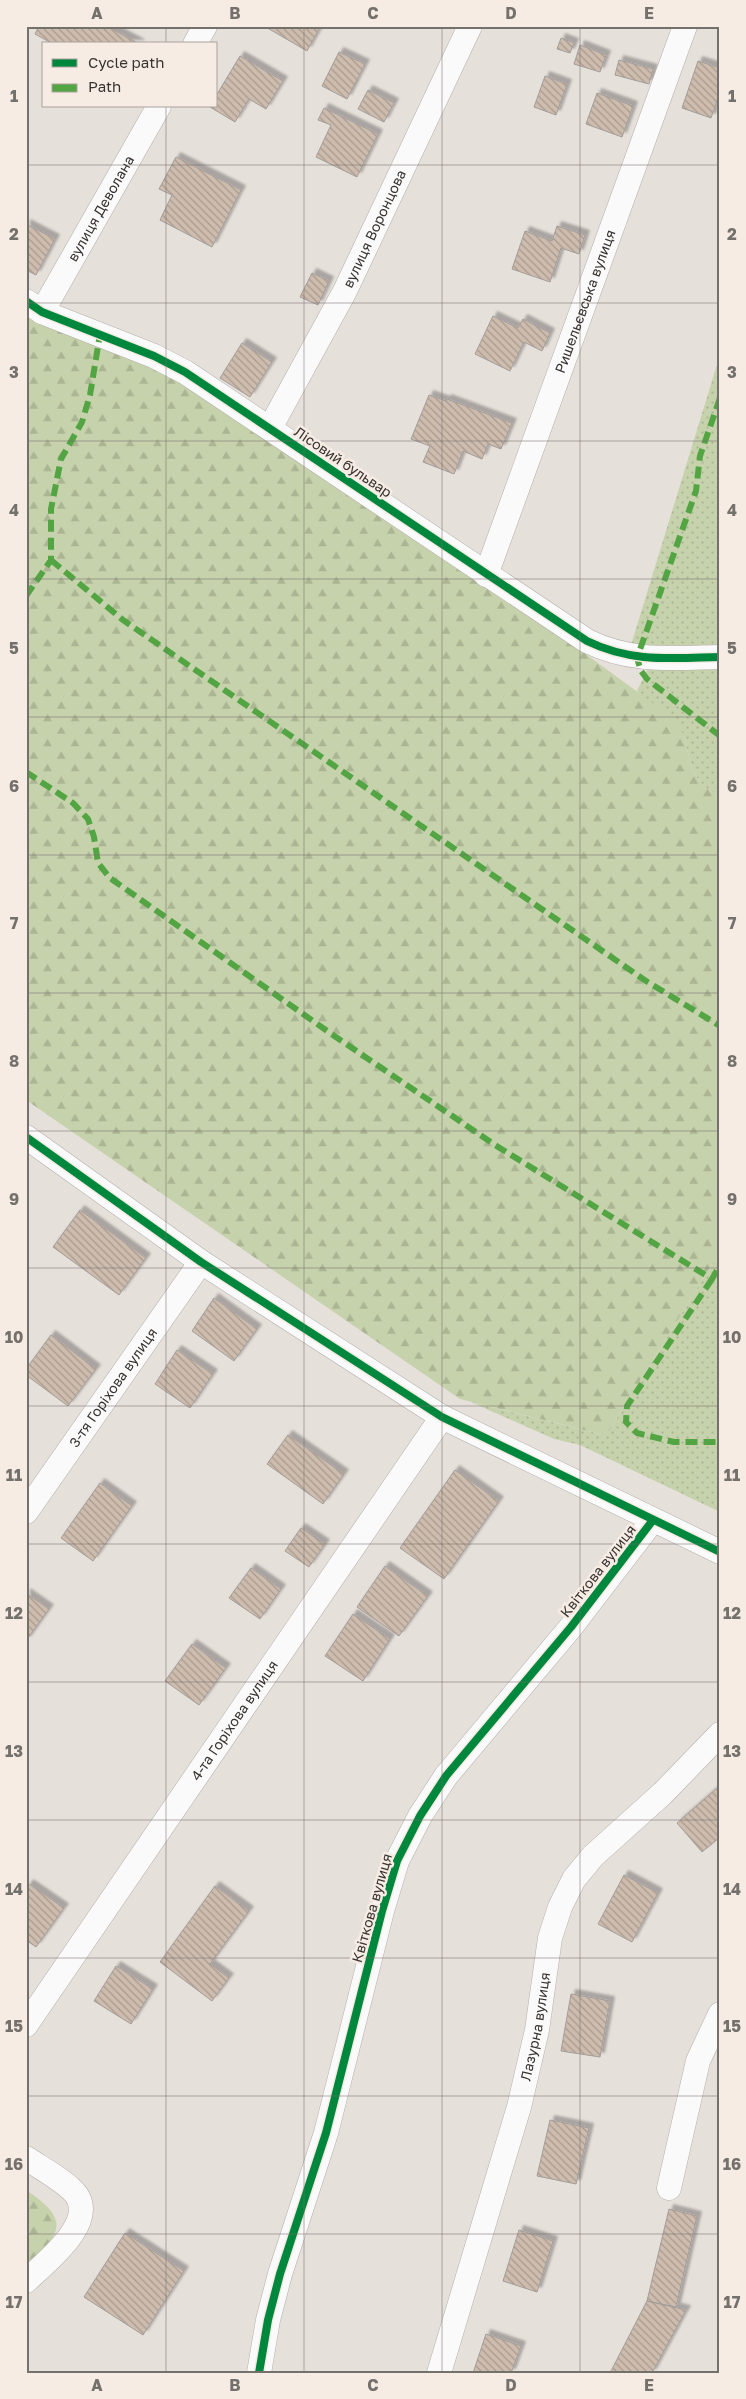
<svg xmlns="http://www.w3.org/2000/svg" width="746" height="2399" font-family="'Golos Text',sans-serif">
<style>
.grass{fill:url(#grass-dots)}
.forest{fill:url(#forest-firs)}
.building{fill:url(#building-back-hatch);stroke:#a29d9a;filter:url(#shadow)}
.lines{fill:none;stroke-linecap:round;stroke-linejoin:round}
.minor-casing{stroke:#b3aeab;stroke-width:25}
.minor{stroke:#fbfafa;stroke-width:24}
.quiet{stroke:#53a544;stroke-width:6;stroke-dasharray:12 6;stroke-linecap:butt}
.cycleway-casing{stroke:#f7ece4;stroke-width:11}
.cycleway{stroke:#00873e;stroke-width:8}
.grid{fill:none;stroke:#74706c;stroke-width:1;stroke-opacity:0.55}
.labels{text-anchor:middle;stroke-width:5;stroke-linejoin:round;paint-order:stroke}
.street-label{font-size:14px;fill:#373330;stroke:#f7ece4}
.neatline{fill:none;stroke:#74706c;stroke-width:2}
.grid-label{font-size:16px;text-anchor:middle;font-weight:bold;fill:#74706c}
</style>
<defs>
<pattern id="grass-dots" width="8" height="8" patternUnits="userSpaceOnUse" patternTransform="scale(1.25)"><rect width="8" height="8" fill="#c6d2ab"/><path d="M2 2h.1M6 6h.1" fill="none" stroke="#abb593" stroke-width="1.8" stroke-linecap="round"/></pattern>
<pattern id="forest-firs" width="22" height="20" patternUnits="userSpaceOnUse" patternTransform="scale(1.25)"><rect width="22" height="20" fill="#c6d2ab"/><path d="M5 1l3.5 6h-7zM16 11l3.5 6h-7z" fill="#abb593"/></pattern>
<pattern id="building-back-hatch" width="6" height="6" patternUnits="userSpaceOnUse" patternTransform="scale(1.25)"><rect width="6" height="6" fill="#cebdae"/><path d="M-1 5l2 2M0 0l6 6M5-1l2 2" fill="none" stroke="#a89a8e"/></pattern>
<filter id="shadow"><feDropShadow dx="4.5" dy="-4.5" stdDeviation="1" flood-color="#0004"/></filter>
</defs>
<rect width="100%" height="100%" fill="#e6e0db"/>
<path class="grass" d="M720,355V646L631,645Z
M720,664V797L703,786L692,770L684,735L637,691L648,668Z
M720,1251V1512L580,1445L554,1439L471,1402L600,1434L609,1431Z"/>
<path class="forest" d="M26,309L170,375L580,650L672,717L684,735L692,770L703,786L720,797V1251L609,1431L600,1434L460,1399L26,1100Z
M26,2190C71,2220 62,2233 26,2266Z"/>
<path class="building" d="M39,26H106L140,44H53L35,34Z
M264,26H315L319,29L307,51Z
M561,38L574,43L570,53L557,49Z
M580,45L606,55L600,72L574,64Z
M339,52L365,64L347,99L322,86Z
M240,56L283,81L266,109L249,99L235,122L210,107L216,106V96Z
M619,60L653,69L649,84L615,75Z
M698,61L720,68V92L711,118L682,108Z
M545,76L567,84L556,115L534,107Z
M368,90L394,103L384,122L358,109Z
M597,93L633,106L622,137L586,124Z
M324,108L378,134L357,177L316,157L331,125L318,120Z
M176,157L241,190L212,247L160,220L172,195L159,189Z
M26,224L55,239L36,275L26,270Z
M557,226L585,235L579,254L561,248L550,282L512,269L525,231L552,241Z
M312,273L329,281L318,305L300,297Z
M493,316L518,328L523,319L550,333L542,351L524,342L510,371L475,354Z
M242,343L272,362L250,397L220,378Z
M429,395L446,401L447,399L512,423L501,449L488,444L482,459L463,451L454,474L423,462L430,446L411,439Z
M80,1210L146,1258L119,1295L53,1247Z
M214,1298L257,1329L234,1361L192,1331Z
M51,1335L96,1369L68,1406L26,1375V1369Z
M177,1350L213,1374L190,1408L155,1384Z
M288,1435L344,1474L323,1504L267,1464Z
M455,1470L499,1501L444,1579L400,1548Z
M100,1483L132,1506L93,1561L61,1538Z
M301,1528L325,1544L309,1567L285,1551Z
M385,1566L428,1596L399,1636L357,1607Z
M251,1568L281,1589L260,1619L229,1598Z
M26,1593L49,1609L26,1641Z
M353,1614L390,1639L363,1681L325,1656Z
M192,1644L226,1668L199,1705L165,1681Z
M716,1789L720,1793V1837L702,1852L677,1823Z
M624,1875L658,1893L632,1942L598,1924Z
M29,1884L64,1908L36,1947L26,1940V1888Z
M215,1886L249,1911L210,1964L229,1978L212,2001L160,1962Z
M116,1966L153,1989L131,2024L94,2001Z
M571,1994L610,2001L600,2057L561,2051Z
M550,2120L589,2128L576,2184L537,2176Z
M669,2209L697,2216L676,2307L647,2301Z
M519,2230L553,2241L537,2292L503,2281Z
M125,2233L184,2271L143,2335L84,2297Z
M647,2301L686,2310L652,2373H610Z
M486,2334L521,2346L511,2373H473Z"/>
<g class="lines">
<defs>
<g id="minor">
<path d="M195,44L205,26"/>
<path d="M26,301L42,312L154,356L185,372L587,641C632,663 672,658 720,657"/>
<path id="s1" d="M42,312L159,106"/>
<path id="s2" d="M270,428L345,291L470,26"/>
<path id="s3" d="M486,575L685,26"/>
<path d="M26,1137L201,1262L442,1417L720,1552"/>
<path id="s4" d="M26,1512L201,1262"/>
<path id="s5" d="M26,2025L442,1417"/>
<path d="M26,2158C41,2168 58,2177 71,2189C104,2218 46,2262 26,2281"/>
<path d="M669,2188L698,2061L720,2014"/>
<path d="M259,2373L268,2320L280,2274L326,2133L382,1911L397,1861L420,1816L446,1776L571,1627L653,1520"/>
<path id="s6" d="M439,2373L519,2107L537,2030L550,1938L560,1907L574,1879L593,1856L663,1793L720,1734"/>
</g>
</defs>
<use href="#minor" class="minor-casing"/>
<use href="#minor" class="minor"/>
<path class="quiet" d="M720,398L700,456L696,491L637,658L641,671L647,679L720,736
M51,560L123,620L646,981L720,1026
M26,596L51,560V509L61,459L82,422L90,395L100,334
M26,772L73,803L88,819L94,837L98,863L110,878L330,1033L495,1145L712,1279L720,1265
M712,1279L627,1406L626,1422L637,1433L674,1442H716L720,1439"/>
<defs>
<path id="cycleway" d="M26,301L42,312L154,356L185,372L587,641C632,663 672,658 720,657
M26,1137L201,1262L442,1417L720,1552
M259,2373L268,2320L280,2274L326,2133L382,1911L397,1861L420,1816L446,1776L571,1627L653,1520"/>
</defs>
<use href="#cycleway" class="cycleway-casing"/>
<use href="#cycleway" class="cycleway"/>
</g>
<path class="grid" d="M166,26V44M304,26V2373M442,26V2373M580,26V2373M166,106V2373M26,165H720M26,303H720M26,441H720M26,579H720M26,717H720M26,855H720M26,993H720M26,1131H720M26,1268H720M26,1406H720M26,1544H720M26,1682H720M26,1820H720M26,1958H720M26,2096H720M26,2234H720"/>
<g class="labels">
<g class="street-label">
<text dy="5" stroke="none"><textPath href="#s1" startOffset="119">вулиця Деволана</textPath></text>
<text dy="5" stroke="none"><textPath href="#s2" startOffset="225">вулиця Воронцова</textPath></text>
<text dy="5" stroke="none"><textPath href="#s3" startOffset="291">Ришельєвська вулиця</textPath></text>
<text transform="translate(343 462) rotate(34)" y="5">Лісовий бульвар</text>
<text dy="5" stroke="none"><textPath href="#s4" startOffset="152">3-тя Горіхова вулиця</textPath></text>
<text transform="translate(598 1571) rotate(-52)" y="5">Квіткова вулиця</text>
<text dy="5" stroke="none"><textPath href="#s5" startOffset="369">4-та Горіхова вулиця</textPath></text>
<text transform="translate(372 1908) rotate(-74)" y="5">Квіткова вулиця</text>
<text dy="5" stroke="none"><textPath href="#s6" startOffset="360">Лазурна вулиця</textPath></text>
</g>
</g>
<rect width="746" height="2399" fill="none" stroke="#f7ece4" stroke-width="55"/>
<rect x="42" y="42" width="175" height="65" fill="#f7ece4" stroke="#aaa29c"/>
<rect x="52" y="59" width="25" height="8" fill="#00873e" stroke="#aaa29c"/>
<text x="88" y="68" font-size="15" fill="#373330">Cycle path</text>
<rect x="52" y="84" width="25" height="8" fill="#53a544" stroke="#aaa29c"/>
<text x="88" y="92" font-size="15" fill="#373330">Path</text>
<rect x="28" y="28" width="690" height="2344" class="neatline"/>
<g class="grid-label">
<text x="97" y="19">A</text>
<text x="235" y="19">B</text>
<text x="373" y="19">C</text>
<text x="511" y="19">D</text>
<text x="649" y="19">E</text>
<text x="14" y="102">1</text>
<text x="732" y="102">1</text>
<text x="14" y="240">2</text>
<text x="732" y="240">2</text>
<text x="14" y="378">3</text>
<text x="732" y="378">3</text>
<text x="14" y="516">4</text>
<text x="732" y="516">4</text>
<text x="14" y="654">5</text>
<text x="732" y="654">5</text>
<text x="14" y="792">6</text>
<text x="732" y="792">6</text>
<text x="14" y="929">7</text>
<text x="732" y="929">7</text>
<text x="14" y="1067">8</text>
<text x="732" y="1067">8</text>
<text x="14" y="1205">9</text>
<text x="732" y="1205">9</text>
<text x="14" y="1343">10</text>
<text x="732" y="1343">10</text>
<text x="14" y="1481">11</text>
<text x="732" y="1481">11</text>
<text x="14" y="1619">12</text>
<text x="732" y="1619">12</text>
<text x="14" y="1757">13</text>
<text x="732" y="1757">13</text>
<text x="14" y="1895">14</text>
<text x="732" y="1895">14</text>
<text x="14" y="2032">15</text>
<text x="732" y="2032">15</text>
<text x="14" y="2170">16</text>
<text x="732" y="2170">16</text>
<text x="14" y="2308">17</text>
<text x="732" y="2308">17</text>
<text x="97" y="2391">A</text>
<text x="235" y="2391">B</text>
<text x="373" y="2391">C</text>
<text x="511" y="2391">D</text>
<text x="649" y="2391">E</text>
</g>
</svg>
